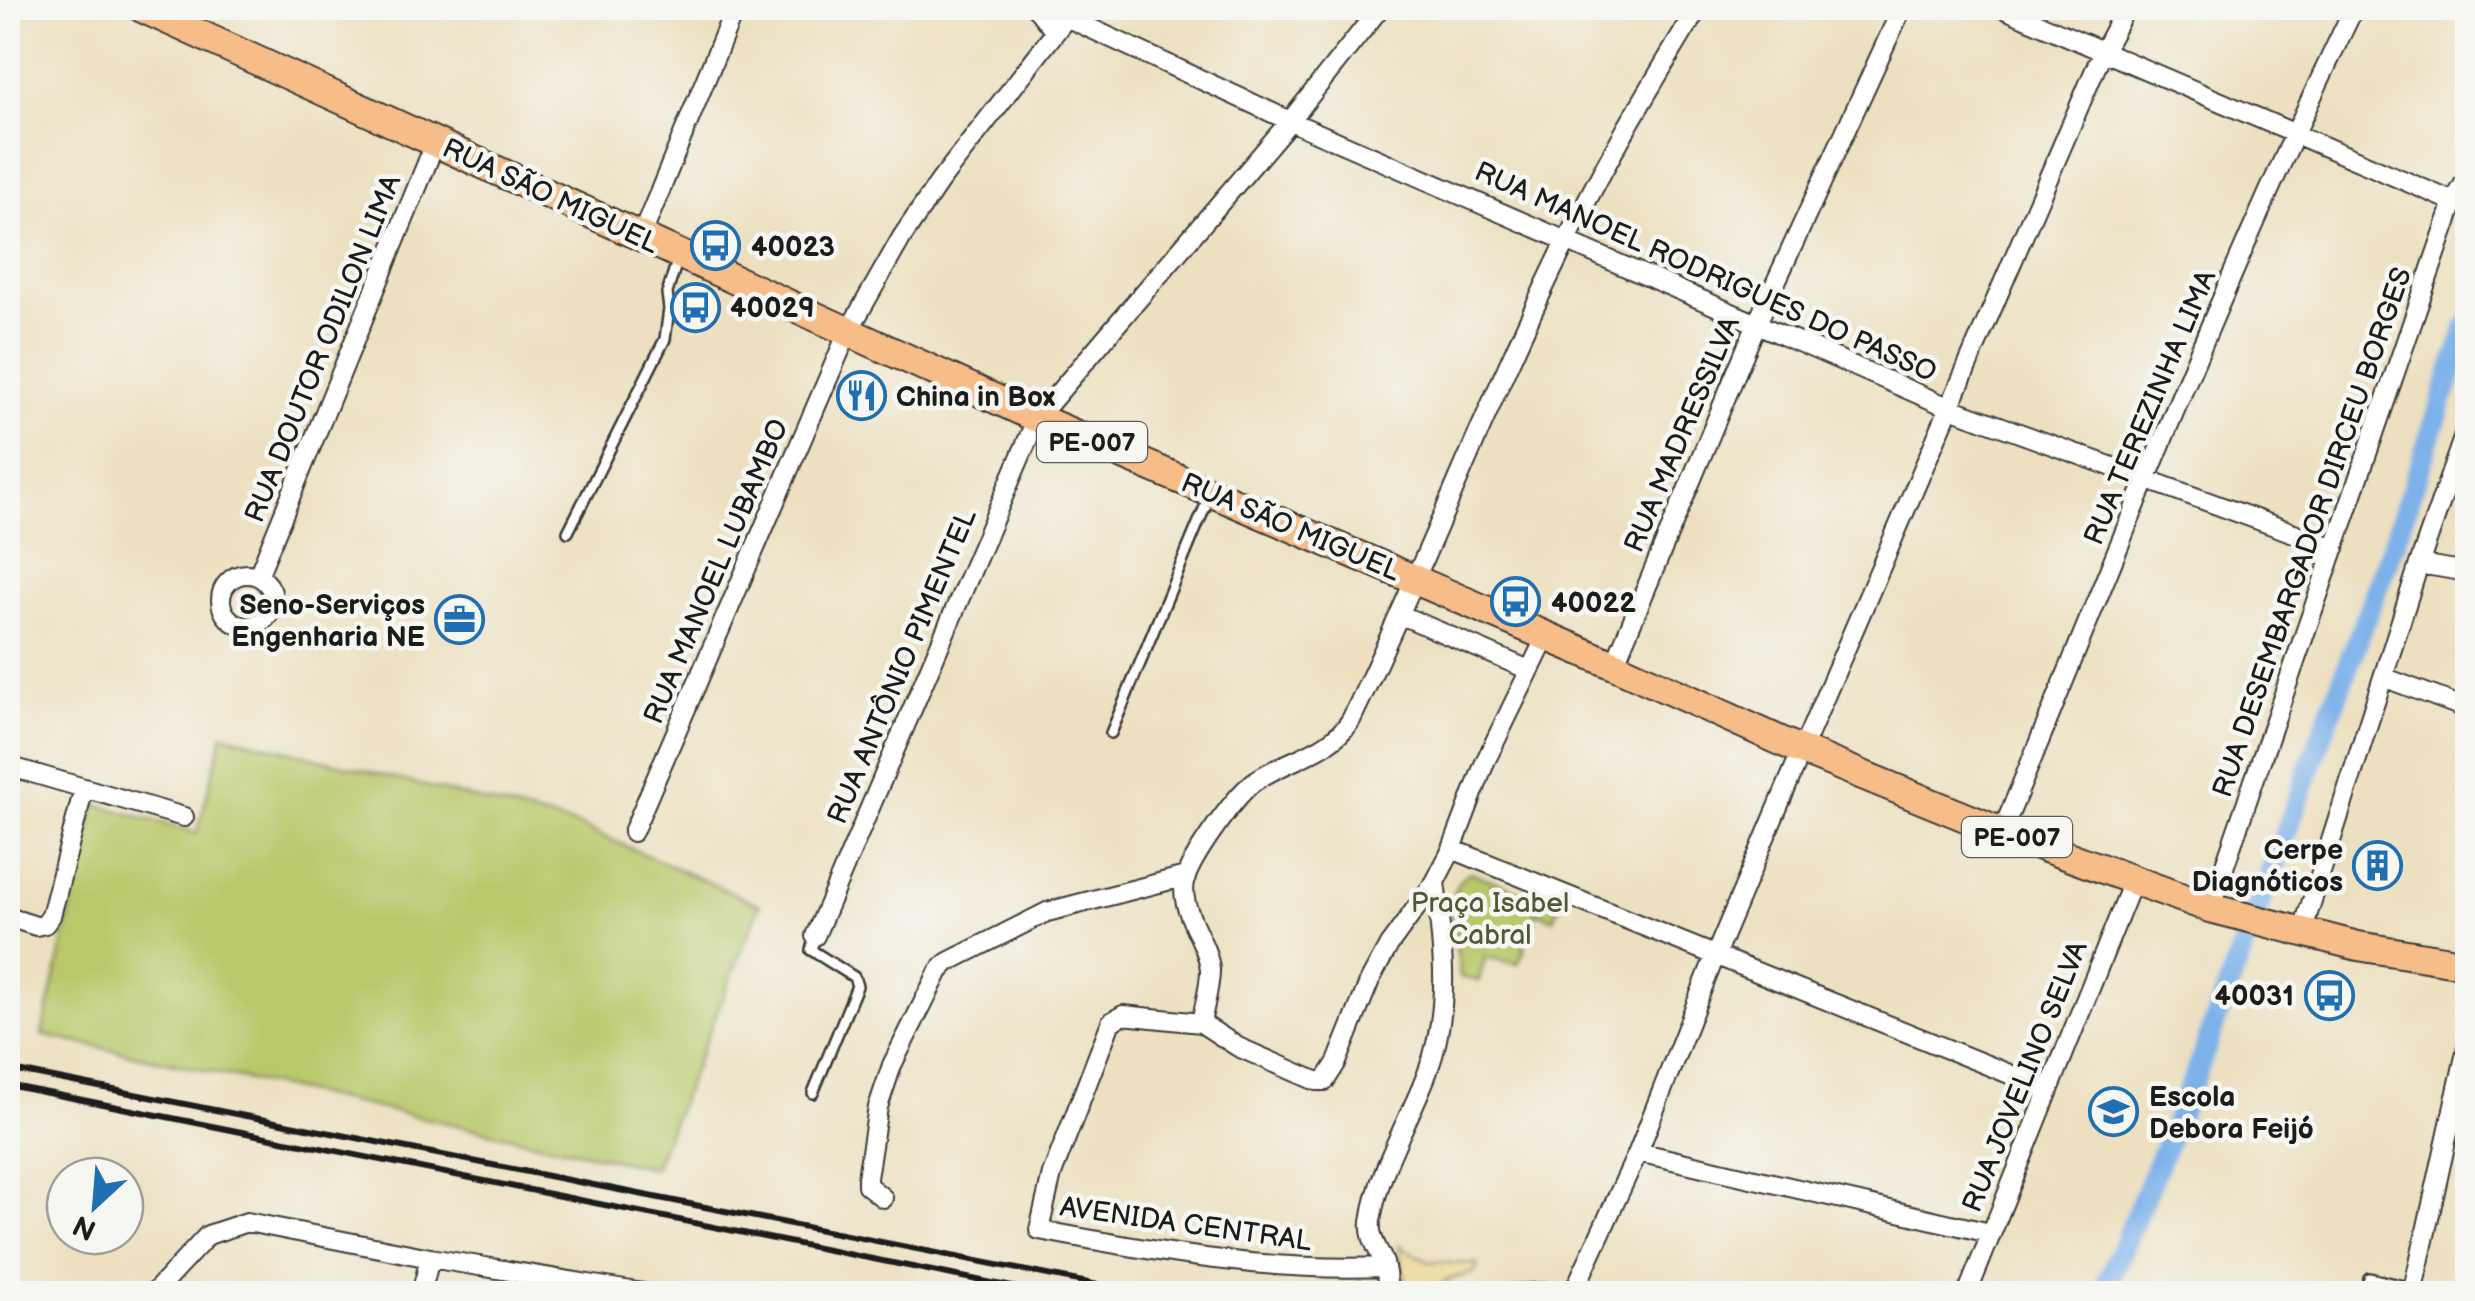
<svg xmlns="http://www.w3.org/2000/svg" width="2475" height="1301" font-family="'Balsamiq Sans',sans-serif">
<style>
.green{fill:#b9c86a;stroke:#6a7243;stroke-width:2.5}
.sand{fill:#eeda9e;stroke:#857b5d;stroke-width:2.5}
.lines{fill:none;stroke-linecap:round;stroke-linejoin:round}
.canal{stroke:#7cb1ea;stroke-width:22}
.lane-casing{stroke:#3b3935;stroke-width:14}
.street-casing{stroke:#3b3935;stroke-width:22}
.primary-casing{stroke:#3b3935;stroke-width:32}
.lane{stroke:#fff;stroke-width:9}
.street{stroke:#fff;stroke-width:18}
.primary{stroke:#f7bd88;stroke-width:28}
.rail{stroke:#1c1c1c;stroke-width:6}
.labels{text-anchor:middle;stroke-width:9;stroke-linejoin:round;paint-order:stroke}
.shield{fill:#f6f6f2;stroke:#5d5d5c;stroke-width:2.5}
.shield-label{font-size:25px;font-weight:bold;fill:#1c1c1c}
.street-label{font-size:28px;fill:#1c1c1c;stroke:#f6f6f2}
.poi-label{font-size:28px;font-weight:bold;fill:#1c1c1c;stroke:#f6f6f2;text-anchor:start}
.park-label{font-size:28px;fill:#535837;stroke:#f6f6f2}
</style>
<rect width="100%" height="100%" fill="#f6f6f2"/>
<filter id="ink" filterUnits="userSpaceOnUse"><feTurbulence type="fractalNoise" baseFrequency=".01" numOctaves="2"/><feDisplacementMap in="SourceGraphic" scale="20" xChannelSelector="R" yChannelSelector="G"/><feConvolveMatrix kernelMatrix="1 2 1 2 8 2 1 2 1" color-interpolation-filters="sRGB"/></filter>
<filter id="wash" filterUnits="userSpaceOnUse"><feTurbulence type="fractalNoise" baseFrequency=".0048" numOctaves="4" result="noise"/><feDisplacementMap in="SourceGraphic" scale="40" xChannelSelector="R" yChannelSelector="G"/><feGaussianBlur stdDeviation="2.25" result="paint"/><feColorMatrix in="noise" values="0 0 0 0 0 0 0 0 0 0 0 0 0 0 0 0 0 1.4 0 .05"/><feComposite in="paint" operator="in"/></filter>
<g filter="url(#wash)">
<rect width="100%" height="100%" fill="#ece0c0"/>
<path class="green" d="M223,734L580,826L760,905L654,1168L42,1035L95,804L197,833Z
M1470,872L1559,907L1553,919L1537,912L1522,947L1525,949L1518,964L1485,957L1479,981L1460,977C1459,947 1437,889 1470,872Z"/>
<path class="sand" d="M1399,1246L1429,1262L1478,1264L1475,1272L1448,1280L1431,1293H1402L1405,1280Z"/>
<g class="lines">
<path class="canal" d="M2103,1294L2197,1071L2394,542L2468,325"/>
</g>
</g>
<g filter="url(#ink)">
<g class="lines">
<defs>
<path id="lane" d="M1049,8L1060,25
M568,532L665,339L669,309L667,293L678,258
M1111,733L1210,495
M813,1093L857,986L854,977L811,950L815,936
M2364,1294L2369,1278L2413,1288"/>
<path id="street" d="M1036,8L1055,32
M2002,8L2454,202
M1066,17L1290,121L1948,407L2335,548
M641,237L735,8
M2419,564L2468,572
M221 600a26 26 0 1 1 52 0a26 26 0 1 1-52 0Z
M258,576L436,141
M1401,615L1529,670
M1614,665L1757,323L1902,8
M2383,677L2468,709
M8,766L184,817
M633,832L848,332L902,237L940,181L1074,8
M2002,832C2116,556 2224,276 2354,8
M1452,849L2049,1090
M2210,908L2454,202L2468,176
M8,917L36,926L45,924L51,916L84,788
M2302,932L2419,564L2468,424
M815,936L1037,418L1290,121L1380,8
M1201,1023C1204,1007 1210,987 1210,970C1208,939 1174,907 1187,874C1196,852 1235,795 1255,781C1285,760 1330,753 1351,720C1427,562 1489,397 1567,240C1606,160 1652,84 1698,8
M1201,1023L1123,1015L1111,1022L1052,1174L1039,1230C1155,1252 1267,1272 1385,1267
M1201,1023L1238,1047L1316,1081H1325L1337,1062L1370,980L1389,945L1435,882L1452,849L1485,762L1547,635
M1638,1152L1990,1233
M883,1198L867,1185V1178L878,1107L892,1065L939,971L948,962L1047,912L1186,876
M153,1294L208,1235L247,1222L430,1258L649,1294
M421,1294L430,1258
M1388,1294C1387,1284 1387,1273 1384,1263C1378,1248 1369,1238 1371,1221C1379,1167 1410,1120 1428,1071C1451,1008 1443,947 1435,882
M1507,1294L1574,1291L1638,1152L1715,956L1802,750L2103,51L2126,8
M1967,1294L2134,879
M2412,1294L2468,1043"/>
<path id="primary" d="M142,8L1037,418L1614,665L1794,747L2002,832L2210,908L2358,946L2468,964"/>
</defs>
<use href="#lane" class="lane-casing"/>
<use href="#street" class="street-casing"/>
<use href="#primary" class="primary-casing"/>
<use href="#lane" class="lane"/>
<use href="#street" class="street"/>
<use href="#primary" class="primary"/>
<path class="rail" d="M8,1069L1144,1294
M8,1085L1047,1294"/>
</g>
</g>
<defs>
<symbol id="bus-ring" viewBox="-11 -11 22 22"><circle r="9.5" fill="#f6f6f2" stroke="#1f6fb2" stroke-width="1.5"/><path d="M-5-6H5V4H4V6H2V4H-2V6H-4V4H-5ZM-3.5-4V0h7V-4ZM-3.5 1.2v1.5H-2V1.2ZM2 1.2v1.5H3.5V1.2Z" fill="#1f6fb2"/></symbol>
<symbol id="restaurant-ring" viewBox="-11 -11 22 22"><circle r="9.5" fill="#f6f6f2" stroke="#1f6fb2" stroke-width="1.5"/><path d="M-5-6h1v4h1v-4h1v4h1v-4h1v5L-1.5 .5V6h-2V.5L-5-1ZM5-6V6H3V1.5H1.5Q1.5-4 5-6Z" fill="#1f6fb2"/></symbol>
<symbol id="office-ring" viewBox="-11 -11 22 22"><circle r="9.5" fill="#f6f6f2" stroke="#1f6fb2" stroke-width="1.5"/><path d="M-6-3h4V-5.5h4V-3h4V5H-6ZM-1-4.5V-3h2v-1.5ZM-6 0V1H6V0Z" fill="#1f6fb2"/></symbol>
<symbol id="building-ring" viewBox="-11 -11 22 22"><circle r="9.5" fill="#f6f6f2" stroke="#1f6fb2" stroke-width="1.5"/><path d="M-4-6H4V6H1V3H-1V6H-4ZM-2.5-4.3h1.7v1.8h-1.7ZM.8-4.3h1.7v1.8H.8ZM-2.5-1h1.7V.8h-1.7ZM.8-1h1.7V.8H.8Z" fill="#1f6fb2"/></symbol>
<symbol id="school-ring" viewBox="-11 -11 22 22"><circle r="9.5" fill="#f6f6f2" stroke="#1f6fb2" stroke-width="1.5"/><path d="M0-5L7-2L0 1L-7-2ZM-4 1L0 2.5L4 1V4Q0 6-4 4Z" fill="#1f6fb2"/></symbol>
</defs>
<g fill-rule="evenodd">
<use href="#bus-ring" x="688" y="218" width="55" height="55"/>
<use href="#bus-ring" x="668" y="280" width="55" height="55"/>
<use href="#restaurant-ring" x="834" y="368" width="55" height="55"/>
<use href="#bus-ring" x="1488" y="574" width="55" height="55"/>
<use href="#office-ring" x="432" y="592" width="55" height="55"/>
<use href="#building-ring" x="2350" y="838" width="55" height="55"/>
<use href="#bus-ring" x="2302" y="968" width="55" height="55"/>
<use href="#school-ring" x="2086" y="1084" width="55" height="55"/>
</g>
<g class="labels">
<g class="shield">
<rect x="1037" y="422" width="110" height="40" rx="8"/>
<rect x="1962" y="817" width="110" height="40" rx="8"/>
</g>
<g class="shield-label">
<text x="1092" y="451">PE-007</text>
<text x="2017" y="846">PE-007</text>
</g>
<g class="street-label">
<text transform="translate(551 195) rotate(25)" y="10">RUA SÃO MIGUEL</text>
<text transform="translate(1706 271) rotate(24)" y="10">RUA MANOEL RODRIGUES DO PASSO</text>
<text transform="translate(322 348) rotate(-68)" y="10">RUA DOUTOR ODILON LIMA</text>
<text transform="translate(2149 407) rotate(-67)" y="10">RUA TEREZINHA LIMA</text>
<text transform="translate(1681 434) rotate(-67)" y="10">RUA MADRESSILVA</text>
<text transform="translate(1291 526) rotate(23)" y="10">RUA SÃO MIGUEL</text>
<text transform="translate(2311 532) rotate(-71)" y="10">RUA DESEMBARGADOR DIRCEU BORGES</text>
<text transform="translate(715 571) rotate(-67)" y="10">RUA MANOEL LUBAMBO</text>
<text transform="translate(901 666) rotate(-67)" y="10">RUA ANTÔNIO PIMENTEL</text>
<text transform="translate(2024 1076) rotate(-68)" y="10">RUA JOVELINO SELVA</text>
<text transform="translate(1186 1223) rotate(8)" y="10">AVENIDA CENTRAL</text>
</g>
<g class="poi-label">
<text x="751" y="256">40023</text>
<text x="730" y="317">40029</text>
<text x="896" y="406">China in Box</text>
<text x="1551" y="612">40022</text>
<text x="425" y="614" text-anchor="end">Seno-Serviços<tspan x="425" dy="32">Engenharia NE</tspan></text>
<text x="2343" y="859" text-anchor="end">Cerpe<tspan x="2343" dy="32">Diagnóticos</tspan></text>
<text x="2294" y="1005" text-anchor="end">40031</text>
<text x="2149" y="1106">Escola<tspan x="2149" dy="32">Debora Feijó</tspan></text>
</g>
<g class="park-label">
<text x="1490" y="912">Praça Isabel<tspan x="1490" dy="32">Cabral</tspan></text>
</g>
</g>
<rect width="2475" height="1301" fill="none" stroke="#f6f6f2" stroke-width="40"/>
<g transform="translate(95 1206) rotate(206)"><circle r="48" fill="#f6f6f2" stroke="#9f9f9c" stroke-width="2.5"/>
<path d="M0-8L18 38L0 25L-18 38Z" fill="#1f6fb2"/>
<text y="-15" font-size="28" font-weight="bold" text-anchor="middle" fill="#1c1c1c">N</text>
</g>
</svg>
